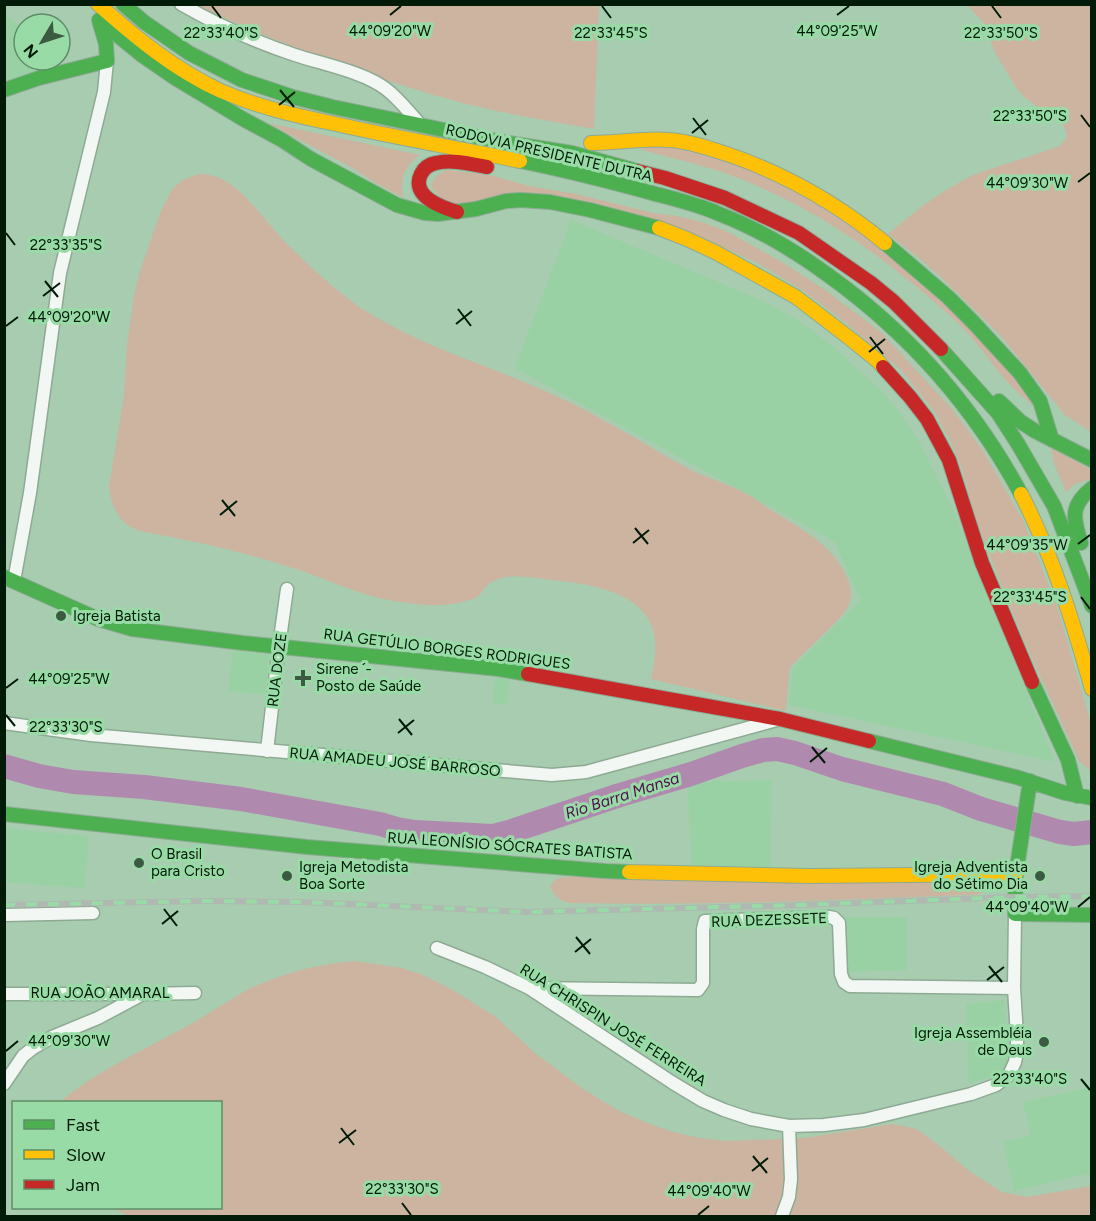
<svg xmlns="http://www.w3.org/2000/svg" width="1096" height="1221" font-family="Figtree,sans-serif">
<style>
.built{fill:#99d1a5}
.green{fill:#ccb4a0}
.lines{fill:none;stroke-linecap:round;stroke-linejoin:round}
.river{stroke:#b08aae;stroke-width:24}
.street-casing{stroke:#8eaa94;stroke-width:15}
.fast-casing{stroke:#8eaa94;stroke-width:16}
.slow-casing{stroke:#8eaa94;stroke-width:16}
.jam-casing{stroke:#8eaa94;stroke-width:16}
.street{stroke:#f2f7f3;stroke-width:12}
.fast{stroke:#4caf50;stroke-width:14}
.slow{stroke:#ffc107;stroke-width:14}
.jam{stroke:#c62828;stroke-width:14}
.rail-casing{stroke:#afb8b1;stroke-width:6}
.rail{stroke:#99dba6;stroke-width:4;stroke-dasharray:11;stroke-linecap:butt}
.ticks{fill:none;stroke:#021b08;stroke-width:2}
.poi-dot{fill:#3c5942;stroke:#99dba6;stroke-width:2}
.labels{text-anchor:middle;stroke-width:6;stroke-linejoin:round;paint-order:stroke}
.street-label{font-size:15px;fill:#021b08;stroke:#99dba6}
.poi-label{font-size:15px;fill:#021b08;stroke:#99dba6;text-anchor:start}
.water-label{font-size:16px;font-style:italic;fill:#4f0e4c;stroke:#99dba6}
.ticks-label{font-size:15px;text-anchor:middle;fill:#021b08;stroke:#99dba6;stroke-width:6;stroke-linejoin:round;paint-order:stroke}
</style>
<rect width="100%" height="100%" fill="#a8ccaf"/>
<path class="built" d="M4,12L24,31V60H51L29,74L4,84Z
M571,220L768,303L796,319L834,347L876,386L897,409L920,443L952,507L1055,762L789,705L793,668L861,600L834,541L515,368Z
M233,650L269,655L264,695L228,691Z
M495,677L510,679L507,705L493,703Z
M772,780L770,869L691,867L688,782Z
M4,828L89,836L85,888L5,882Z
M845,917H907V970L847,972Z
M1004,1000L1009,1049L1007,1064L1004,1070L999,1074L969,1084L966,1004Z
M1091,1087V1173L1014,1191L1003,1142L1031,1135L1023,1102Z"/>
<path class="green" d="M197,5H599L594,129C550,121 506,114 463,103C417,91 372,76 328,60C283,43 239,26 197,5Z
M967,5H1091V432L1065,415L1000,335L944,280L919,258L888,234L921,207L946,190L973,175L1060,146L1067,137L1066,131L1063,125L1024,97L1017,89L995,53L983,22Z
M268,123L420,155C405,165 398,180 404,198L374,182L349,166Z
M659,145L725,159L781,184L809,199L870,239L964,319L1024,390L1034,407C1029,402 1023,397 1017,392C995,371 980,344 958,323C892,262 815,206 730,175C700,164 670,158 639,149Z
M447,170L490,175L529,186L576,194L653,213L677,216L702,222L728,232L780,261L824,289L882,333L953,410L983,451L1023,520L1058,609L1091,724V771L1079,761L1027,647L992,561L975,515L961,465L950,440L934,411L901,370L846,323L804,291L759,264L699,236L644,216L470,203H446L431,187C432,178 439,173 447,170Z
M200,174C236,173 263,220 286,243C312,268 338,294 369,313C406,336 448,352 489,368C531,384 573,402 612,425C639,439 664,456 691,470C706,477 722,482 737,489C751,495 763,505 776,513C803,530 831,544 846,575C849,582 852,590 851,597C850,606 843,614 838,620L791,666L789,673L786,711L651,679C654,665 657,649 654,634C646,594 595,585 561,581C544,579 525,575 507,577C498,578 490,581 484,589C483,590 480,595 478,596C475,599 470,600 466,601C441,608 419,605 394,601C357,595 325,578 290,567C241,551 190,540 140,531C120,525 111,508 109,487L124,395L127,345L134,295L139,274L160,213L172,189L184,179Z
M1051,448L1088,468L1091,471V479L1075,484L1066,492L1054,464Z
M567,877L979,882L983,887L984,891C978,896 972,895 965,895C833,900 702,906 570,903C560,901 554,896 550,887C554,879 558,878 567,877Z
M355,961L402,968L423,975L451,989L496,1017L535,1053L583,1089L621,1112L650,1124L673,1132L699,1138L727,1141L805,1138L892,1124L909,1127L918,1130L937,1144L969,1171L1002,1192L1027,1197L1091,1186V1216H128L113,1208H220V1102H60C90,1076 126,1059 161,1040C177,1031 194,1023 209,1013C223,1005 235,996 249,989C282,973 319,964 355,961Z"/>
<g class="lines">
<path class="river" d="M4,766L39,776L73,782L144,787L241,799L380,824L397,829L415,832L493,836L512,831L620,795L691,774L742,756L763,750L777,749L795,753L842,769L943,794L981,809L1060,832L1074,834L1092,832"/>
<defs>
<path id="street" d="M181,4C217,25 256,42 295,55C322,64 364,72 386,89C398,98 408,111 418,122
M14,581L30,493L60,273L104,92L107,61
M4,723L91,735L552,775L586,772L777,720
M267,751L279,646L287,589
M4,915L93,913
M437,948L485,967L529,988L673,1083L703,1101L724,1110L751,1119L789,1126L824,1125L864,1120L971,1094L996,1085L1009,1075L1015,1062L1017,1052V1036L1014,988L1015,914
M529,988L698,990L703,983V929L705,921L829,917L834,918L839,923L841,974L844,982L850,986L1014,988
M4,994H142L195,993
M4,1084L23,1056L33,1048L52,1037L98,1018L141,995
M782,1216L789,1197L791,1179L789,1126"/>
<path id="fast" d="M123,4L144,22L189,53L242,80L293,97L333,107L502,142L572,153L637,171
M99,20L143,56L175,78L243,119L282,140L311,159L397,205L425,213L438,214L476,209L506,201L521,200L550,202L590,210L659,228
M4,90L39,78L107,61L106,44L99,20
M520,161C564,170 608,181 652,193C674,199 696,204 717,213C756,228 794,250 828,275C910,334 973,405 1021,494
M885,243L948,297L973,322L1020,373L1040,401L1052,440
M941,349L998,413L1018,444L1054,506L1092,606
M999,401L1021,422L1035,431L1092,460
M1081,543C1073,518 1070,505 1092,488
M4,577L98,619L132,629L243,643L499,669L528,674
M1032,682L1068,760L1077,796
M869,741L1016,777L1065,793L1092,798
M1030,781L1016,874L1015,914L1092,915
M4,814L307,847L605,871L629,872"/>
<path id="slow" d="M98,4C135,37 175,70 221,91C258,107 297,116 336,124C397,138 459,148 520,161
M591,143C617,143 643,138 669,140C688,141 708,148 727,154C785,174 837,203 885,243
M659,228L687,239L715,252L796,297L852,340L878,361L883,367
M1021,494C1053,556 1073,622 1092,689
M629,872L810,876L1016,874"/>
<path id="jam" d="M637,171L665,178L725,198L799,233L871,283L894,302L941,349
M457,212C441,207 410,196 421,174C424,168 430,164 436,163C452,159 471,164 487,167
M883,367L910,397L927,419L949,460L982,563L1032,682
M528,674L780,719L869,741"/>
</defs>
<use href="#street" class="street-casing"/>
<use href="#fast" class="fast-casing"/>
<use href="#slow" class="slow-casing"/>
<use href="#jam" class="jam-casing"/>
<use href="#street" class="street"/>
<use href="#fast" class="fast"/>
<use href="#slow" class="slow"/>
<use href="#jam" class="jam"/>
<defs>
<path id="rail" d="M4,905L201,901L303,902L528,912L799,905L1015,897L1092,896"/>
</defs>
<use href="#rail" class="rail-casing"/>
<use href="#rail" class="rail"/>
</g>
<path class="ticks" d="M212,6L221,18M602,6L611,18M992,6L1001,18M390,15L401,6M837,15L849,6M280,90L294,107M279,105L295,92M1081,115L1090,127M693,118L706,135M692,133L708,120M1078,182L1090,173M6,233L15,245M45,281L58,297M43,296L60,283M458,309L471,326M456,324L472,311M6,326L18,317M870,337L883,354M869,352L885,339M222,500L235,516M220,515L237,501M635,528L648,544M633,543L649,530M1078,544L1090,535M1081,597L1090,609M6,688L18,679M6,715L15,726M399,719L412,735M398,733L414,720M812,747L825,763M810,762L827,748M1078,907L1090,897M164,909L177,926M162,924L178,911M576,937L590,954M575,952L591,939M989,966L1002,982M987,980L1004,967M6,1051L18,1041M1081,1079L1090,1090M341,1128L354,1145M339,1143L356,1130M753,1156L767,1173M752,1171L768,1158M402,1203L411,1215M698,1215L709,1206"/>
<g class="poi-dot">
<circle cx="61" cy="616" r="6"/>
<path d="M300 669h6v6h6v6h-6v6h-6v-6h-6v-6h6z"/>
<circle cx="139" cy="863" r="6"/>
<circle cx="287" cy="876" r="6"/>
<circle cx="1040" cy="876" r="6"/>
<circle cx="1044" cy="1042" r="6"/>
</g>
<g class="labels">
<g class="street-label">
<text transform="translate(549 153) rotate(13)" y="5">RODOVIA PRESIDENTE DUTRA</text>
<text transform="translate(447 649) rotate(7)" y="5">RUA GETÚLIO BORGES RODRIGUES</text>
<text transform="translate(277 670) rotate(-83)" y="5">RUA DOZE</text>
<text transform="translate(395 762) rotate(5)" y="5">RUA AMADEU JOSÉ BARROSO</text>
<text transform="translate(510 846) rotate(4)" y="5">RUA LEONÍSIO SÓCRATES BATISTA</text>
<text transform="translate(769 920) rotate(-2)" y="5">RUA DEZESSETE</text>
<text x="100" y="998">RUA JOÃO AMARAL</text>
<text transform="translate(613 1025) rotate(32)" y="5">RUA CHRISPIN JOSÉ FERREIRA</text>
</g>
<g class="poi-label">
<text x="73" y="621">Igreja Batista</text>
<text x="316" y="674">Sirene ´-<tspan x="316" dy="17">Posto de Saúde</tspan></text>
<text x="151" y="859">O Brasil<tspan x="151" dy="17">para Cristo</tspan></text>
<text x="299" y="872">Igreja Metodista<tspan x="299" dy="17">Boa Sorte</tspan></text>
<text x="1028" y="872" text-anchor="end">Igreja Adventista<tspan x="1028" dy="17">do Sétimo Dia</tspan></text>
<text x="1032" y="1038" text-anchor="end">Igreja Assembléia<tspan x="1032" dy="17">de Deus</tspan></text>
</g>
<g class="water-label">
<text transform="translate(622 795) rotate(-18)" y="6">Rio Barra Mansa</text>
</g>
</g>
<g class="ticks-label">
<text x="390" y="36">44°09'20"W</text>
<text x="837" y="36">44°09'25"W</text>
<text x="221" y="38">22°33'40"S</text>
<text x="611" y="38">22°33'45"S</text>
<text x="1001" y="38">22°33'50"S</text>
<text x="1030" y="121">22°33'50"S</text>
<text x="1027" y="188">44°09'30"W</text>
<text x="66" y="250">22°33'35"S</text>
<text x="69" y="322">44°09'20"W</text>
<text x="1027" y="550">44°09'35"W</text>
<text x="1030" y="602">22°33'45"S</text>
<text x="69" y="684">44°09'25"W</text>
<text x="66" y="732">22°33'30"S</text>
<text x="1027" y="912">44°09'40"W</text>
<text x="69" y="1046">44°09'30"W</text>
<text x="1030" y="1084">22°33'40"S</text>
<text x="402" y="1194">22°33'30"S</text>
<text x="709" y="1196">44°09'40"W</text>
</g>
<rect width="1096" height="1221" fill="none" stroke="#021b08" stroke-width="12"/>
<rect x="12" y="1101" width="210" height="108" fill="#99dba6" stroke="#5d8e67" stroke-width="1.5"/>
<rect x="24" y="1120" width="30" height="9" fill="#4caf50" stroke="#5d8e67" stroke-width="1.5"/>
<text x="66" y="1131" font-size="18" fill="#021b08">Fast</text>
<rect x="24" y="1150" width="30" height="9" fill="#ffc107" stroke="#5d8e67" stroke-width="1.5"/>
<text x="66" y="1161" font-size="18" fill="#021b08">Slow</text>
<rect x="24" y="1180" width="30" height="9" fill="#c62828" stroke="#5d8e67" stroke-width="1.5"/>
<text x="66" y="1191" font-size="18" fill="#021b08">Jam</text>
<g transform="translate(42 42) rotate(231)"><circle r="28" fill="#99dba6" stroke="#5d8e67" stroke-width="1.5"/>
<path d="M0-4.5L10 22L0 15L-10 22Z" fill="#3c5942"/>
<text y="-9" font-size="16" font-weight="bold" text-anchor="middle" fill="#021b08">N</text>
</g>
</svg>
